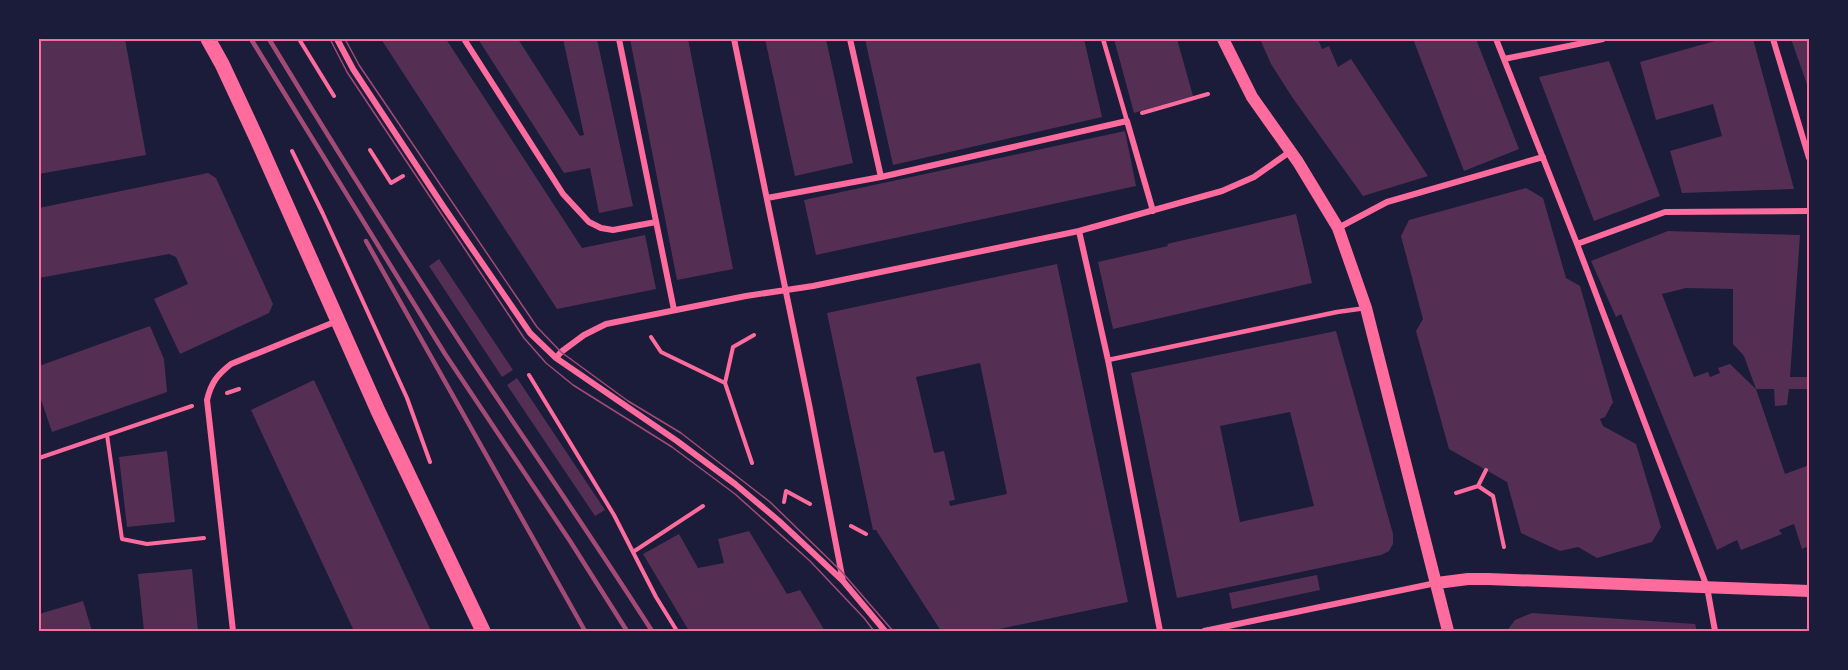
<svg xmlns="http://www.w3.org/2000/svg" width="1848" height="670" font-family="Commissioner,sans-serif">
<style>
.building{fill:#542f53;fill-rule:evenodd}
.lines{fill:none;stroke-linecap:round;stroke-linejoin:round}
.path{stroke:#ff6b9d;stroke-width:4}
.service{stroke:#ff6b9d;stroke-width:4.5}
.minor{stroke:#ff6b9d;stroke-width:6}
.secondary{stroke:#ff6b9d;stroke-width:12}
.primary{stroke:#ff6b9d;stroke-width:15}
.tram{stroke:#a44b75;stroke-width:1.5}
.rail{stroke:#a44b75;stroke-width:4.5}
.neatline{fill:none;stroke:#ff6b9d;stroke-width:2}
</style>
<rect width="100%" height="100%" fill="#1b1b3a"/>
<path class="building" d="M39,39H125L146,155L39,174Z
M381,39H446L582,248L645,235L656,289L557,309Z
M478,39H518L580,136L584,135L563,39H597L633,206L599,213L590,168L564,173Z
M630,39H688L733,269L677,280Z
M765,39H826L853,163L795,176Z
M865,39H1084L1102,117L893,165Z
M1114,39H1177L1193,96L1134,113Z
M1260,39H1318L1322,49L1329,46L1338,67L1351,59L1428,176L1363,196L1292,97L1271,64Z
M1413,39H1476L1519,149L1464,171Z
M1722,39H1753L1794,189L1682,193L1670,151L1722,136L1713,104L1656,120L1640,62Z
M1791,39H1809V90Z
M1609,61L1660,196L1594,221L1539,77Z
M1125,131L1136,186L816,255L804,200Z
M208,173L216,178L273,304L269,313L180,354L154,299L188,284L176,257L169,254L39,278V208Z
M1526,188L1543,198L1566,278L1580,286L1613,402L1605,417L1600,419L1603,426L1636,444L1661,527L1652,542L1597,558L1578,547L1560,551L1521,533L1507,482L1449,449L1416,331L1423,319L1401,236L1409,220Z
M1296,214L1312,283L1113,329L1098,262L1168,246L1167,244Z
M1668,231L1800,235L1790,377H1809V389H1789L1787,405L1775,406L1774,389H1756L1744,356L1733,344V289L1686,288L1662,294L1694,377L1708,372L1710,377L1720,373L1718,368L1730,364L1756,389L1785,474L1809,465V546L1802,549L1794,524L1779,530L1782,534L1741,550L1737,540L1717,550L1621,314L1616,317L1591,261Z
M439,259L513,370L502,377L429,266Z
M1057,264L1128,602L990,631H941L876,530H873L827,313ZM980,363L1007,494L950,506L949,501L955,500L944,451L934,453L916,377Z
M150,326L164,359L167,392L52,432L39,394V366Z
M1336,331L1393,534V544L1389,551L1381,555L1177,598L1131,373ZM1290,412L1314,506L1240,522L1220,426Z
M517,378L605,510L595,516L507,385Z
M314,380L431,631H354L251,410Z
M167,451L175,522L127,527L119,457Z
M749,531L787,594L800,590L825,631H689L643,554L679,534L698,568L724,563L718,539Z
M192,569L198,631H144L138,574Z
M1317,575L1320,590L1232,609L1229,593Z
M83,601L92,631H39V614Z
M1532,613L1695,624L1697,631H1507L1515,620Z"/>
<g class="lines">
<path class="path" d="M299,39L334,96
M1142,113L1208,94
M370,150L391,183L403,176
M292,151L323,214L407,398L430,462
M651,337L661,352L725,383L752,463
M529,375L614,515L656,597L677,631
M725,383L733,347L754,335
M227,393L239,389
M107,435L122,539L147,544L204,538
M39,458L192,406
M1478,486L1486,470
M1456,493L1478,486L1493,496L1504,547
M784,502L786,491L810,504
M851,526L866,534
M633,552L703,506"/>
<path class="service" d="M1103,39L1127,121
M1108,360L1337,312L1366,308"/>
<path class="minor" d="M337,39L353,69L443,206L530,333L556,358L677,441L735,484L779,521L843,581L885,631
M464,39L563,194L589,222L601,228L613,230L656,222
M619,39L674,310
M734,39L809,404L843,581
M850,39L881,177
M1496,39L1577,244L1707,587L1715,631
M1773,39L1809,158
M1504,59L1603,39
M767,198L881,177L1127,121L1153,211
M1338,228L1387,202L1543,157
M1079,231L1108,360L1160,631
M1577,244L1665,212L1809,211
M556,358L561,352L584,335L606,324L746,296L813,286L1079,231L1222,191L1254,177L1291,151
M233,631L207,400C211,383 217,375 231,364L337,321
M1204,631L1436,583"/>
<path class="secondary" d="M1223,39L1252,97L1298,162L1338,228L1366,308L1448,631
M1437,583L1468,579H1488L1809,591"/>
<path class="primary" d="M208,39L222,64L257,139L378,411L483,631"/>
<path class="tram" d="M330,39L347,72L524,338L546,363L573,385L672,447L735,494L810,561L864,618L874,631
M345,39L359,65L537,327L561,352L628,401L681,433L770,502L841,571L893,631"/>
<path class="rail" d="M251,39L445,354L570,541L627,631
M269,39C335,148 403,256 473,362C533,452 594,540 652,631
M366,241L585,631"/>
</g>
<rect width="1848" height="670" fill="none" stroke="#1b1b3a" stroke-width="81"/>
<rect x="40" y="40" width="1768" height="590" class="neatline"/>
</svg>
